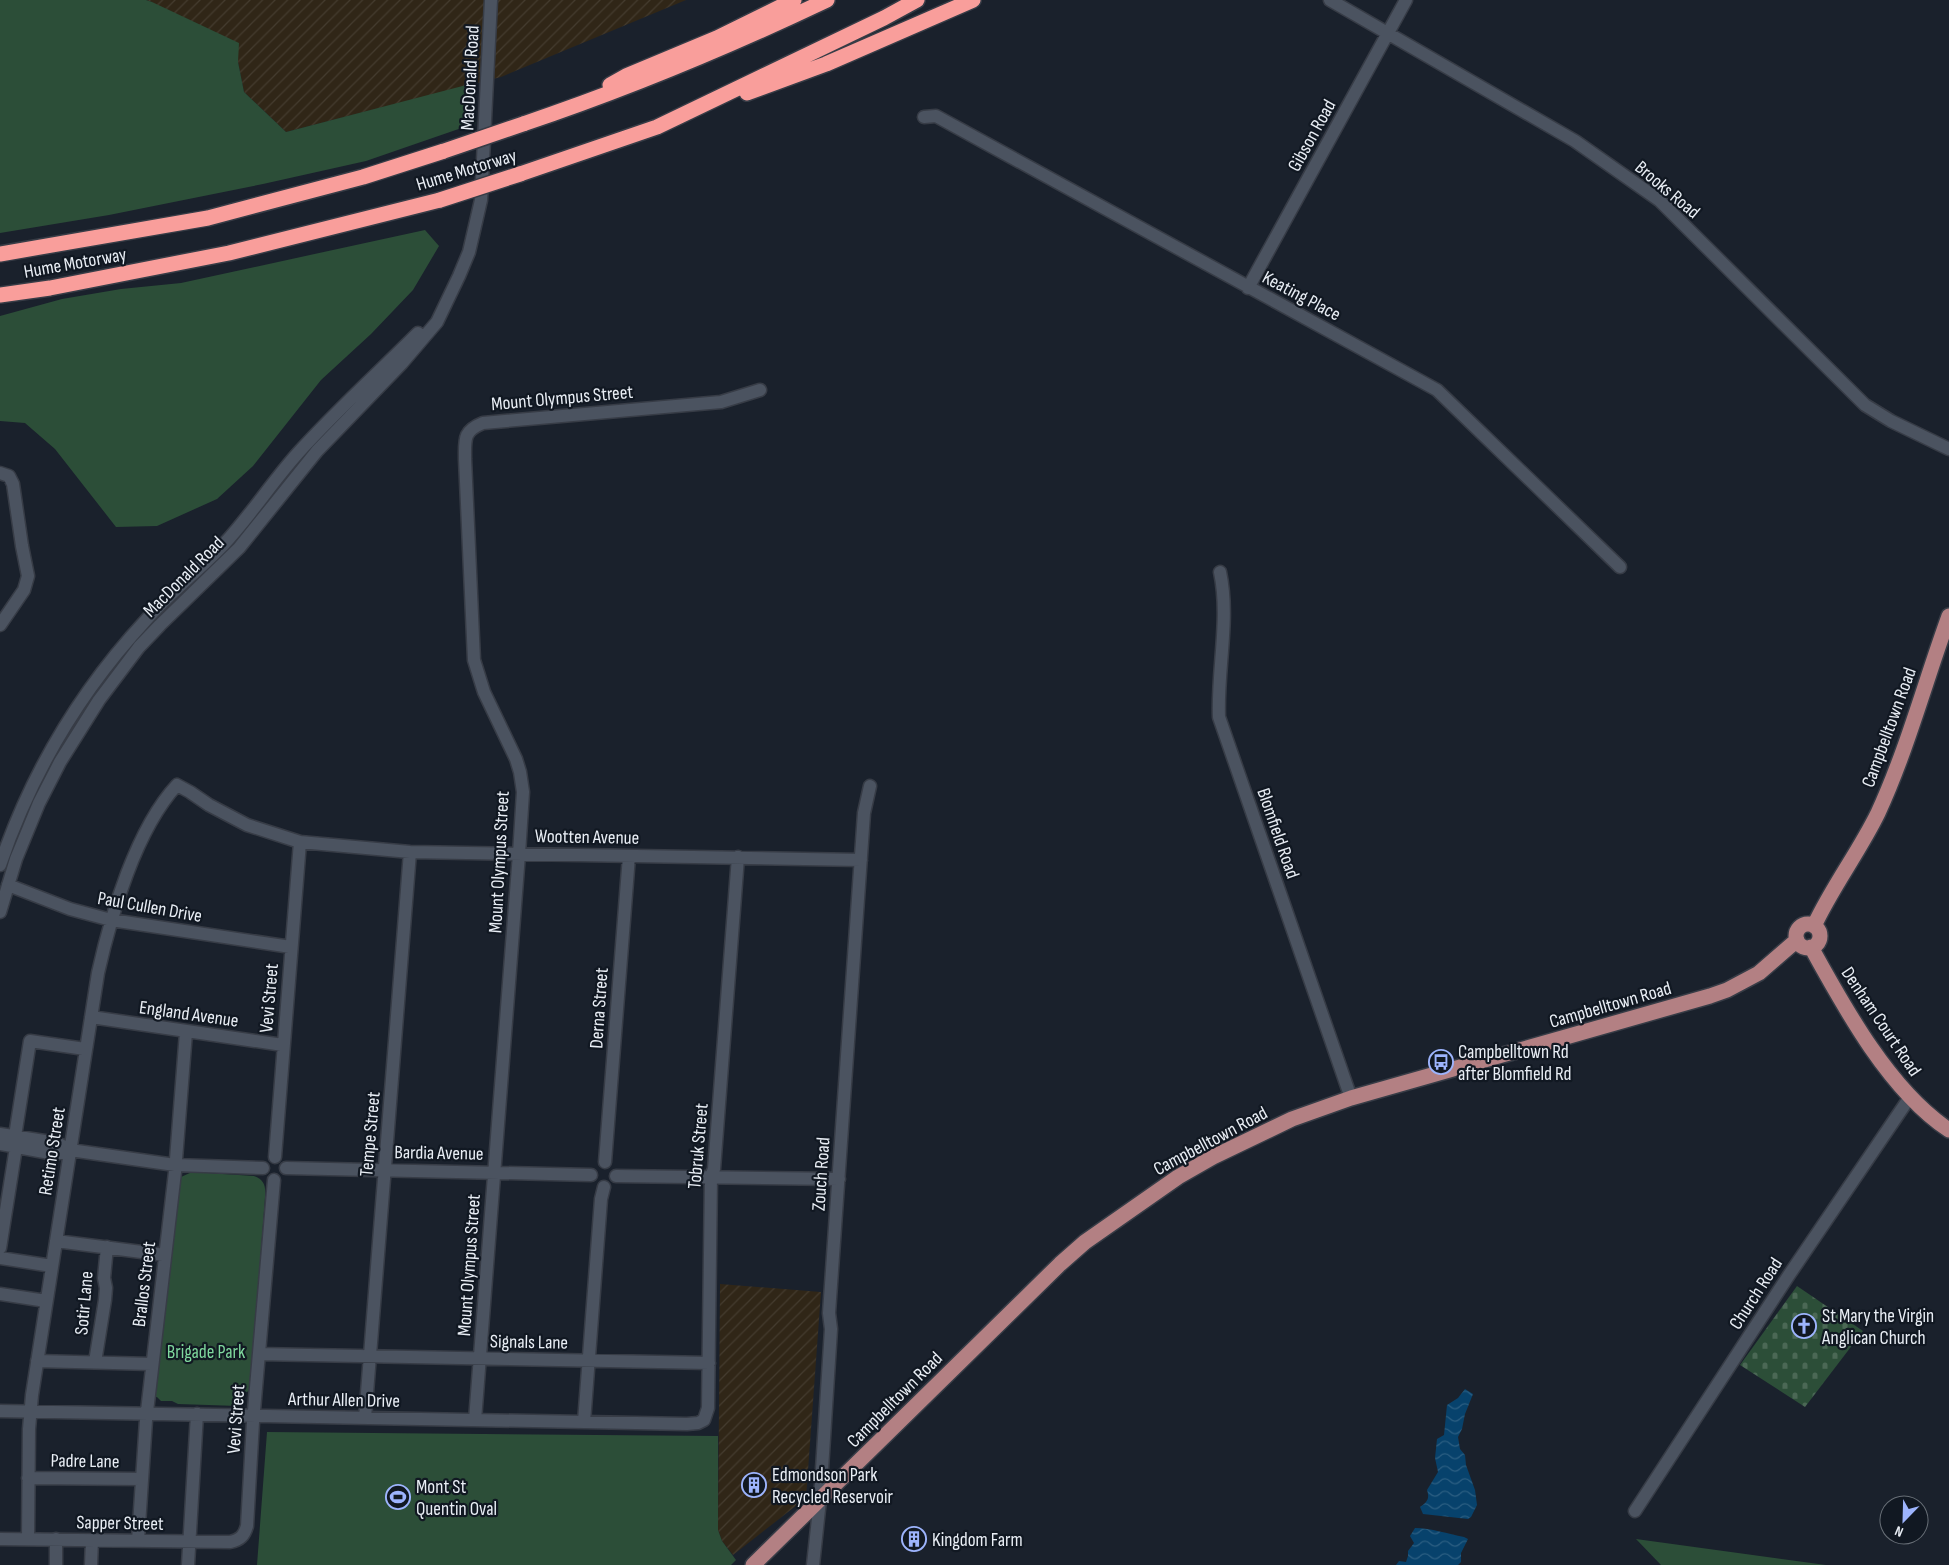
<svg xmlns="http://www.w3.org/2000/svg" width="1949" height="1565" font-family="'Sofia Sans Condensed',sans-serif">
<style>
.industrial{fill:url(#industrial-furrows)}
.green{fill:#2c4e38}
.cemetery{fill:url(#cemetery-stones)}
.water{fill:url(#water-waves)}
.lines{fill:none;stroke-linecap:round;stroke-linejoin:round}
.minor-casing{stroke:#373c46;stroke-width:15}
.major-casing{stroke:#373c46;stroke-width:18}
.highway-casing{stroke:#373c46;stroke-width:18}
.minor{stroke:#4b5360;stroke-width:12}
.major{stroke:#b38083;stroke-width:15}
.highway{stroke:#f99e9b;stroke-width:15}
.highway-bridge-casing{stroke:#373c46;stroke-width:18;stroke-linecap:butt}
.highway-bridge{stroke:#f99e9b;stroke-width:15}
.labels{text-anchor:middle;stroke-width:4.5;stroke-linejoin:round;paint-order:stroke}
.street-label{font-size:19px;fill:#e9eef5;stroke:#111822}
.poi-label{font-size:19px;fill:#e9eef5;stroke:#111822;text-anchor:start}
.park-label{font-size:19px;fill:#7fd89e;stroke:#111822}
</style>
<defs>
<pattern id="industrial-furrows" width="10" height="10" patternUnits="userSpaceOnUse" patternTransform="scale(1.25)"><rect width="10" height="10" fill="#302617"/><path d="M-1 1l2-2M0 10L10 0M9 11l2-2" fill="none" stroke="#443b2e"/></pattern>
<pattern id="cemetery-stones" width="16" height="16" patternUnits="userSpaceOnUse" patternTransform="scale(1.25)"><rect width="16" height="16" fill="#2c4e38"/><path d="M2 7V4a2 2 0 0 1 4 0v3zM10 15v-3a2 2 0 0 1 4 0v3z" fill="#4b6855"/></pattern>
<pattern id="water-waves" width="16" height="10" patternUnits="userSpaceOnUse" patternTransform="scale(1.25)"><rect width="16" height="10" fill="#07426c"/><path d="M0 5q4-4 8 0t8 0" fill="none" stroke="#2b5e82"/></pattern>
</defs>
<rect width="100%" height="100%" fill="#1a212c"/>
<path class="industrial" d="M146,0H686L501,77L286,132L244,92L238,62L152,2Z
M720,1284L821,1292L806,1498L733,1555L722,1541L718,1530Z"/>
<path class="green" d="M0,0H146L152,2L239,43L238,62L244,92L286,132L474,83L476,123L366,161L263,184L109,215L0,233Z
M425,230L439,246L413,290L371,334L321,380L253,466L217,499L157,526L116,527L55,449L25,423L0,421V316L62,299L121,289L181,283Z
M192,1172L254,1176C265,1180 266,1187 265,1198L250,1391L246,1392L237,1388L241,1402L238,1406L178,1404L172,1401H161L157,1397H154L180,1183L181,1177Z
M267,1432L718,1436V1530L722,1541L736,1560L731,1565H257Z
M1636,1539L1826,1565H1661Z"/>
<path class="cemetery" d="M1797,1286L1863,1331L1805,1407L1740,1365Z"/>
<path class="water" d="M1465,1389L1473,1394L1465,1414L1462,1429L1458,1437L1460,1449L1465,1455L1466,1465L1475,1490L1477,1505L1471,1517L1468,1519L1423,1514L1420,1507C1427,1502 1430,1499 1427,1490L1438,1472L1435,1458L1437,1439L1444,1435L1447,1405L1458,1398Z
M1415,1528C1431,1528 1448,1534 1464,1537L1468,1539L1461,1553V1562L1458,1565H1396L1399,1561L1406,1562L1408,1556V1551L1414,1543L1410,1536Z"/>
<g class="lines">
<defs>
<path id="minor" d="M1330,0L1575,141L1659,200L1865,405L1891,421L1949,449
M924,117L936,116L1437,390L1620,567
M1248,288L1406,0
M0,473L9,476L13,484L22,546L28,576L24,590L0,625
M1220,572C1230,619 1217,669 1219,717L1351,1098
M0,865C31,774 81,690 146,620C170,593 199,570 224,544C251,515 272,482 298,453C336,411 378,373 418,333
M8,885L70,909L111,920L291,947
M0,912L16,859L39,803L60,762L99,700L139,647L160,625L239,548L317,451L402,363L437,322L459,276L469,252L481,200L491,0
M91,1017L283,1045
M0,1134L57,1143L70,1150L175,1165L263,1168
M15,1136L30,1041L85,1049
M0,1144L55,1154L70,1150
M275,1157L300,842
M605,1162L629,856
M286,1168L591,1175
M616,1176L839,1179
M56,1241L165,1255
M0,1248L16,1147
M0,1258L52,1266
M0,1294L46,1301
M259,1354L709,1363
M37,1361L152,1364
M95,1362L105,1300L106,1288L104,1278L107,1247
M0,1411L687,1424L698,1423L704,1420L708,1408L711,1176L714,1169L738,857
M365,1418L410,852
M475,1420L519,854L523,792L520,772L516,759L484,692L474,660L465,459C465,439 463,431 483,423L721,402L760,390
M584,1422L601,1199L604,1187
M28,1478L142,1479
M1635,1511L1789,1275L1910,1097
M0,1539L230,1542C240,1540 244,1536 247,1526L253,1422L274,1180
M28,1539L29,1429L32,1395L98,973C111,915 136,829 177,785L190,792L209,805L247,825L300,842L410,852L861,860
M138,1540L146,1420L175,1172L186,1032
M56,1565V1539
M91,1565L92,1540
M188,1565L197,1414
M813,1565L820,1500L831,1329L829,1313L864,813L870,786"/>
<path id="major" d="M1796 936a12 12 0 1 1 24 0a12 12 0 1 1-24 0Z
M1814,926C1832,887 1859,852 1878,813C1907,750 1925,682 1949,616
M1811,947C1845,1009 1890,1091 1949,1130
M753,1565L1060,1264L1085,1242L1178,1177L1213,1157L1292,1119L1351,1098L1710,996L1727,990L1759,973L1797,940"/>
<path id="highway" d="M610,85L626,76L717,38L794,0
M747,93L826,64L973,0
M523,124C627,89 728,47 827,0
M520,174L657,127L884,18L917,0
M0,254L208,218L363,177L444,151
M0,295L50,288L229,253L440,200"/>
</defs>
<use href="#minor" class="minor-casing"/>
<use href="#major" class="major-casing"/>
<use href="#highway" class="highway-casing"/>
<use href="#minor" class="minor"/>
<use href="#major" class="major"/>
<use href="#highway" class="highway"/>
<defs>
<path id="highway-bridge" d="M444,151L523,124
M440,200L520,174"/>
</defs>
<use href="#highway-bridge" class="highway-bridge-casing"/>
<use href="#highway-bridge" class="highway-bridge"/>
</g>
<defs>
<symbol id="bus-ring" viewBox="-11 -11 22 22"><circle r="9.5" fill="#111822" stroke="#9db4fd" stroke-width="1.5"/><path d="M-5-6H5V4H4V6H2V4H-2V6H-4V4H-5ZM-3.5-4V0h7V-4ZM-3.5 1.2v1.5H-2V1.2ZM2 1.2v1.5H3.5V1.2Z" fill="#9db4fd"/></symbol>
<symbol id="church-ring" viewBox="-11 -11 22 22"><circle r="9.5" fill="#111822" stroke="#9db4fd" stroke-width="1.5"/><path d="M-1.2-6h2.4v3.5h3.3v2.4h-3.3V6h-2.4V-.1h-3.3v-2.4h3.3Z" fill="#9db4fd"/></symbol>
<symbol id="building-ring" viewBox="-11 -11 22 22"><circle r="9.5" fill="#111822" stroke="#9db4fd" stroke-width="1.5"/><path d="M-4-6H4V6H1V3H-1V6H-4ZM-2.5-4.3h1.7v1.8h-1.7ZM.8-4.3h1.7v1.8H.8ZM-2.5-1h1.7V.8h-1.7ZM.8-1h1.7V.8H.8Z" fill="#9db4fd"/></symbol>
<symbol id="stadium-ring" viewBox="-11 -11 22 22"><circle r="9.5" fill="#111822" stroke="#9db4fd" stroke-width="1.5"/><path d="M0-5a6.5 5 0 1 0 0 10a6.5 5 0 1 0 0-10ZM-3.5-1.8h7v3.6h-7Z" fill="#9db4fd"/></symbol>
</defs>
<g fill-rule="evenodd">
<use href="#bus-ring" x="1427" y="1048" width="28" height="28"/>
<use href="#church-ring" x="1790" y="1312" width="28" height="28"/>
<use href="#building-ring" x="740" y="1471" width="28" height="28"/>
<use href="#stadium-ring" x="384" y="1483" width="28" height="28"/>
<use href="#building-ring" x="900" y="1525" width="28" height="28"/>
</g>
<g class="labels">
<g class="street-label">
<text transform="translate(469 78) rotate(-87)" y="7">MacDonald Road</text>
<text transform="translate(1311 135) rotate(-61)" y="7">Gibson Road</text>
<text transform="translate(466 169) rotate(-17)" y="7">Hume Motorway</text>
<text transform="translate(1668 189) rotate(40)" y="7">Brooks Road</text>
<text transform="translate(75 262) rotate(-10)" y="7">Hume Motorway</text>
<text transform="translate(1302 295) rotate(28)" y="7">Keating Place</text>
<text transform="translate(562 397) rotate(-5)" y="7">Mount Olympus Street</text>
<text transform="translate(183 576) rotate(-45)" y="7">MacDonald Road</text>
<text transform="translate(1888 727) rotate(-70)" y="7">Campbelltown Road</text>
<text transform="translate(1279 833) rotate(71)" y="7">Blomfield Road</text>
<text transform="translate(587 836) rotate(1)" y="7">Wootten Avenue</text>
<text transform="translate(498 862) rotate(-87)" y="7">Mount Olympus Street</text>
<text transform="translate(150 906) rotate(10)" y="7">Paul Cullen Drive</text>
<text transform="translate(268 998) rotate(-85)" y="7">Vevi Street</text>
<text transform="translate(1610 1004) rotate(-16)" y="7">Campbelltown Road</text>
<text transform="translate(598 1008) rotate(-86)" y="7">Derna Street</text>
<text transform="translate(189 1013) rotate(8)" y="7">England Avenue</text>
<text transform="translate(1882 1021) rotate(56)" y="7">Denham Court Road</text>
<text transform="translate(369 1134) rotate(-85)" y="7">Tempe Street</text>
<text transform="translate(1210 1140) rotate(-28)" y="7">Campbelltown Road</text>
<text transform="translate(697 1146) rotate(-85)" y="7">Tobruk Street</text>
<text transform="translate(51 1151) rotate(-81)" y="7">Retimo Street</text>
<text transform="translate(439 1152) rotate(1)" y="7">Bardia Avenue</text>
<text transform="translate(820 1174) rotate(-86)" y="7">Zouch Road</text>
<text transform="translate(468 1265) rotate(-86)" y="7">Mount Olympus Street</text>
<text transform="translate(143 1284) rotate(-83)" y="7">Brallos Street</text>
<text transform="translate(1755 1293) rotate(-57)" y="7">Church Road</text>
<text transform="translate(83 1303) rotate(-85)" y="7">Sotir Lane</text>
<text transform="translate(529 1341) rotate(1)" y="7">Signals Lane</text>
<text transform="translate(344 1399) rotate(1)" y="7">Arthur Allen Drive</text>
<text transform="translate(894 1399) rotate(-45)" y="7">Campbelltown Road</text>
<text transform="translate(235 1419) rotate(-86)" y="7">Vevi Street</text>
<text transform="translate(85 1460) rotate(1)" y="7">Padre Lane</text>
<text transform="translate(120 1522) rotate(1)" y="7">Sapper Street</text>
</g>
<g class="poi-label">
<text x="1458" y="1058">Campbelltown Rd<tspan x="1458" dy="22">after Blomfield Rd</tspan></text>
<text x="1822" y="1322">St Mary the Virgin<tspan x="1822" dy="22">Anglican Church</tspan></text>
<text x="772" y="1481">Edmondson Park<tspan x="772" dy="22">Recycled Reservoir</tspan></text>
<text x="416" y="1493">Mont St<tspan x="416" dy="22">Quentin Oval</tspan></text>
<text x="932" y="1546">Kingdom Farm</text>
</g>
<g class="park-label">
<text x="206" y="1358">Brigade Park</text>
</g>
</g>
<g transform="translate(1904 1520) rotate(203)"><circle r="24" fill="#111822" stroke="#676e76"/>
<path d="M0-4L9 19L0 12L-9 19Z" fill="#9db4fd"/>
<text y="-8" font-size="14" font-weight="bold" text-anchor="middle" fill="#e9eef5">N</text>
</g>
</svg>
